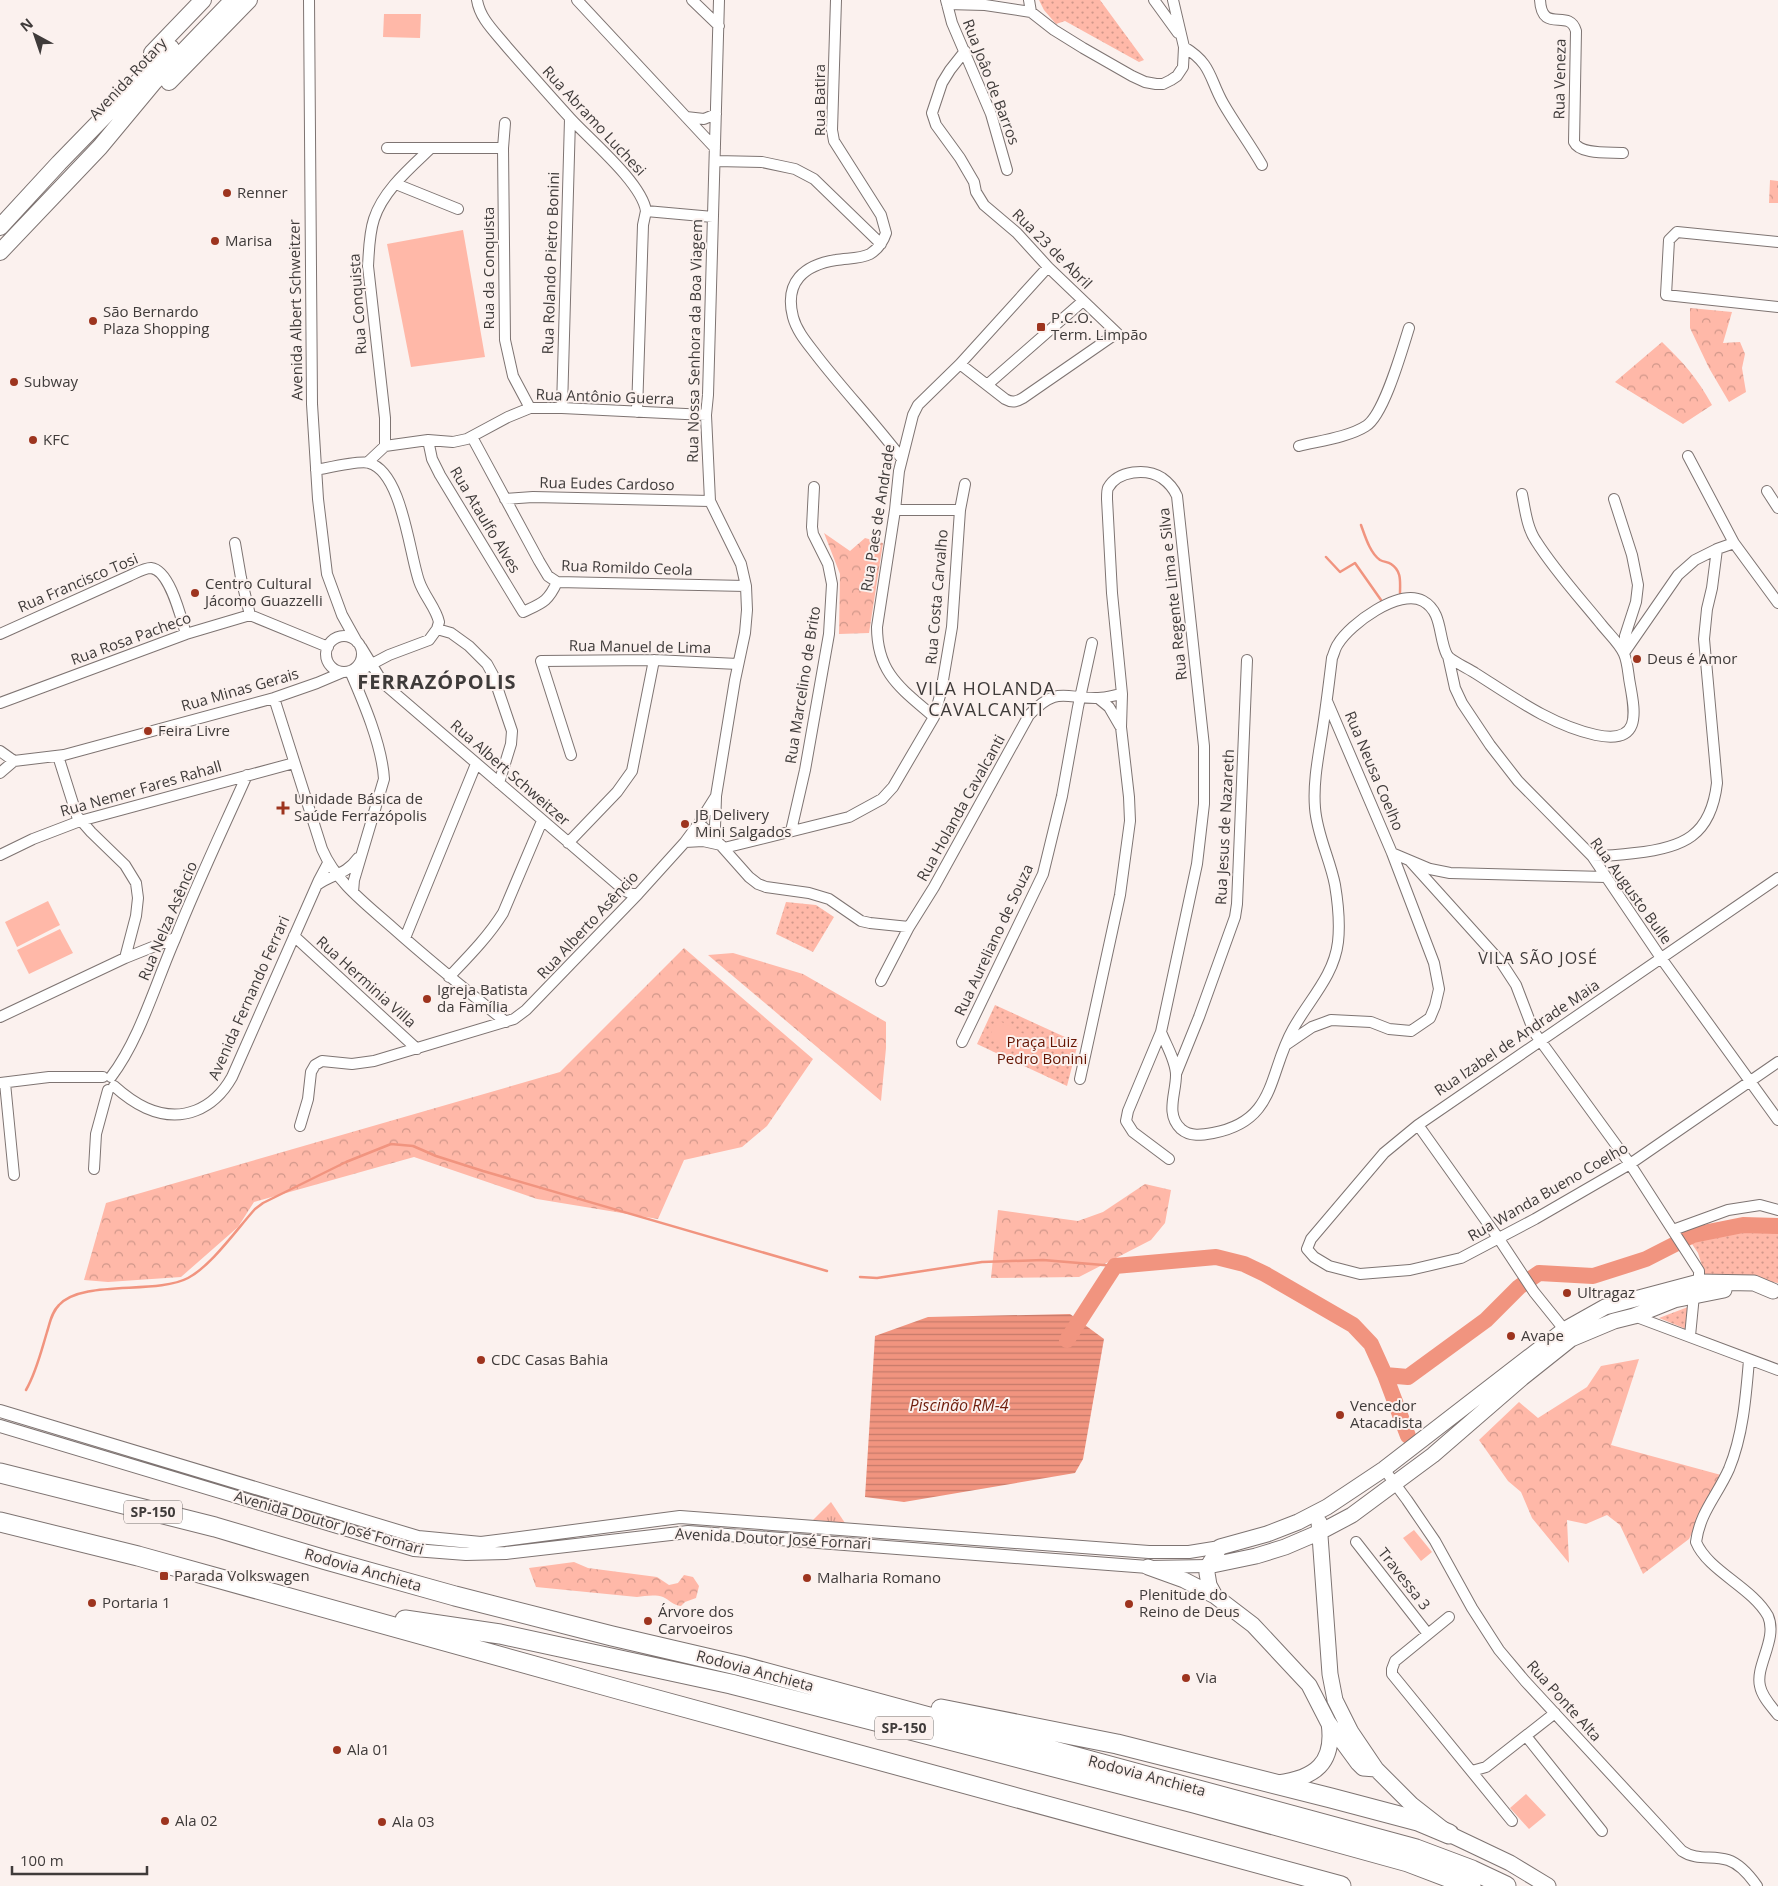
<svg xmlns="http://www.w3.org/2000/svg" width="1778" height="1886" font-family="'Open Sans',sans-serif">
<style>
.grass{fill:url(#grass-tufts)}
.forest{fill:url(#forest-crowns)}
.park{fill:url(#park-dots)}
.pitch{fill:#ffb8a8}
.water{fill:url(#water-rules)}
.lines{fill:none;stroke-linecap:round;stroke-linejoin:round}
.stream{stroke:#f1947f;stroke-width:2.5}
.river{stroke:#f1947f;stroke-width:16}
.minor-casing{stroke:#7e7472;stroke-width:12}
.tertiary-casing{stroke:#7e7472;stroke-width:14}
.secondary-casing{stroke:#7e7472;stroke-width:17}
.primary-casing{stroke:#7e7472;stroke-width:18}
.motorway-casing{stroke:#7e7472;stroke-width:21}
.minor{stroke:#fff;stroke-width:10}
.tertiary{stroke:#fff;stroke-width:12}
.secondary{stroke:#fff;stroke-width:15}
.primary{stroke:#fff;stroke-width:16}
.motorway{stroke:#fff;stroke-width:19}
.poi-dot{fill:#9d341e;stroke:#fbf1ee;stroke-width:2}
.labels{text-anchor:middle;stroke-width:4;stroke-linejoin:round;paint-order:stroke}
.shield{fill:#fbf1ee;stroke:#777270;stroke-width:1}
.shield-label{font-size:14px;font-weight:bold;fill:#3f3b3a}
.street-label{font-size:15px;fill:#3f3b3a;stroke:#fbf1ee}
.poi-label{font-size:15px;fill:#3f3b3a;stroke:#fbf1ee;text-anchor:start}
.park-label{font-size:15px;fill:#661604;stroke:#fbf1ee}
.neighbourhood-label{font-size:16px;letter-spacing:1px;fill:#3f3b3a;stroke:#fbf1ee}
.water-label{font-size:16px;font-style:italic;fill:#6f1e0d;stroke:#fbf1ee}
.quarter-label{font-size:18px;letter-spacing:1px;fill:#3f3b3a;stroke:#fbf1ee}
.district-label{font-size:20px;font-weight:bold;letter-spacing:1px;fill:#3f3b3a;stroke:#fbf1ee}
</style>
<defs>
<pattern id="grass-tufts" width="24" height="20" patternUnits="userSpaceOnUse" patternTransform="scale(1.25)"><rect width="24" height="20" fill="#ffb8a8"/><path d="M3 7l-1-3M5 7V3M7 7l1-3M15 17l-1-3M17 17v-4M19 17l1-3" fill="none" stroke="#d0978a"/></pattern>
<pattern id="forest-crowns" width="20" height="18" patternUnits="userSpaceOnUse" patternTransform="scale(1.25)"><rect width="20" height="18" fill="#ffb8a8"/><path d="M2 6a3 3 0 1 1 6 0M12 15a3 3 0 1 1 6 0" fill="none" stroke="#d0978a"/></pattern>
<pattern id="park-dots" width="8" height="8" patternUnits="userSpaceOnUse" patternTransform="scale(1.25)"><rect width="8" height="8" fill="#ffb8a8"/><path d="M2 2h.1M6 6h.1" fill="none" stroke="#d0978a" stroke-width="1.8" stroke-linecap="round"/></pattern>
<pattern id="water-rules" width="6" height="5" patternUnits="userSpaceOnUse" patternTransform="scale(1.25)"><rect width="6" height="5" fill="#f1947f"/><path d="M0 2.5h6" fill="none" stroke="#c57a69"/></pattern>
</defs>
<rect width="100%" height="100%" fill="#fbf1ee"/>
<path class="grass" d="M831,1502L845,1523L813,1520Z"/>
<path class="forest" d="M1770,180L1778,181V203H1769Z
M1690,308L1732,312L1723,343L1740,342L1745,354L1742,368L1746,392L1729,402L1709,368L1690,328Z
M1662,342C1683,362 1698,379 1712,405L1683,424L1615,382Z
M824,533L850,551L865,538L883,543L869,633L839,634L840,574Z
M684,948L813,1059L767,1126L742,1147L684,1160L658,1219L537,1199L414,1157L254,1202L238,1227L181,1277L108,1282L84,1280L106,1203L560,1072Z
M733,953L803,974L886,1022V1048L881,1101L708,955Z
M1145,1184L1171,1190L1165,1223L1151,1240L1079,1277L991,1278L998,1210L1078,1221L1103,1212Z
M1639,1359L1611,1445L1721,1475L1689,1539L1643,1574L1620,1525L1607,1515L1586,1524L1567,1520L1569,1563L1532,1518L1521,1492L1508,1481L1479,1440L1519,1402L1538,1418L1587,1387L1601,1366Z
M574,1562L588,1568L657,1577L669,1585L678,1583L684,1575L693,1577L699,1586L696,1598L685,1602L681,1606C672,1605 670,1600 663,1597C655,1594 645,1596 637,1597L536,1587L529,1568Z"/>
<path class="park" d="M1039,0H1100L1144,60L1139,62L1065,21L1056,24L1044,10Z
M786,902L816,905L834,917L813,952L776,934Z
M995,1005L1078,1043L1067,1086L977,1044Z
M1742,1230L1778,1232V1283L1755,1279L1705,1275L1698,1253L1690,1241Z
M1688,1307L1686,1329L1659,1318Z"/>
<path class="pitch" d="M384,14H421L420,38L383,37Z
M463,230L485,357L411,367L387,244Z
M48,901L60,925L17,947L5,922Z
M60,929L73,953L29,974L17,950Z
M998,1020L1031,1038L1021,1055L989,1037Z
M1414,1530L1432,1552L1421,1561L1403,1538Z
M1526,1794L1546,1815L1529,1829L1510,1808Z"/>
<path class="water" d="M1070,1314L1104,1339L1083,1459L1075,1473L904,1502L865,1497L875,1336L928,1317Z"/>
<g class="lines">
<path class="stream" d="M1361,525C1365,536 1370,553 1380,560C1384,562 1388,562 1391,564C1402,571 1400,582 1400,593
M1326,557L1340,572L1355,563L1381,600
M860,1277L877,1278L982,1262L1043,1260L1115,1266
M26,1390C36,1373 41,1352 47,1332C50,1323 51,1313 59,1305C82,1279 156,1295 188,1278C211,1266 237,1229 255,1209L263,1203L346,1162L391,1144L413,1146L436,1156L483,1171L827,1271"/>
<path class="river" d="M1067,1340L1115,1266L1216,1257L1244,1264L1265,1274L1353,1325L1371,1344L1385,1375L1408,1377L1486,1320L1519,1287L1539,1273L1593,1276L1646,1259L1693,1235L1743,1225L1778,1226
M1385,1375L1408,1436"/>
<defs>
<path id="minor" d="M309,0L312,404L318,499L327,574L342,615L357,642
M477,0C480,19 495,32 507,47C528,71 549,95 570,118C590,140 642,183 646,211L713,217
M577,0L715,148
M692,0L719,26
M836,0L832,130L834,141L881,215L886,233C883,242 878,249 870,254C860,259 847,258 836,260C804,265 784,282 793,317C797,332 808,344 817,356C844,391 875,423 902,459
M946,0L952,23L991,114L1007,170
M1029,0L1031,12
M1154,0L1178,33
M1540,0C1542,35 1569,7 1576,31L1574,142C1580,155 1610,152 1623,153
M947,4L985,5L1031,12L1054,30L1083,48L1132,76L1145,82L1156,84H1163L1171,80L1177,76L1183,67L1184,47L1173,0
M1184,47C1212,64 1209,78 1223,103C1235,124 1250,144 1262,165
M686,117L704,119L716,114
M505,123L503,148L505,340L513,376L530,408
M387,148H503
M716,161L762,162L795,169L814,179L881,244
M396,184L458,209
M1778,242L1677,232L1669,240L1666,295L1778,307
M960,364L1005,399C1012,403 1016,402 1023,398L1117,333L1048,267L1017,233L984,205L976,192L974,182L960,158L936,125L932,113L942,83L950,70L965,51
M987,385L1083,301
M562,408L570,119
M637,412L643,225L646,211
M472,437L539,561L548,576L557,582L746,586
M428,440L432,459L440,475L523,612C542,603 548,602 557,582
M385,446V418L368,266C369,251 369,234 374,219C383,191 409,169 430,149
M1299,446C1319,441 1349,437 1366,426C1384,415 1402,350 1409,328
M1688,456L1734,543L1778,603
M368,462L385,446L428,440L453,442L467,439L508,417L530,408H562L706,415
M316,470C327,468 361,460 369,463C402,472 409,552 419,581C424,596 436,608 439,622L437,629L429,640L389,655L355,673
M1767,491L1778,508
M505,499L533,497L710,501
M1614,499L1632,555L1638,585L1636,602L1625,636L1624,653
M895,510H960
M235,543L241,578L250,615
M437,629L451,633L469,646L487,664L493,675L512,731L511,744L499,783
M0,634L129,576C136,573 144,568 151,568C170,570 181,618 186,634
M326 654a18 18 0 1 1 36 0a18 18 0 1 1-36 0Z
M361,647L383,683L625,891L632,894H638
M1624,653L1678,575L1695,560L1717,549
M1448,656L1455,688L1462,703L1490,745L1518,781L1592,856L1661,958L1778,1120
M350,671C363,701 382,745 384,779L354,880L353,892
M353,672L383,683
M274,698L322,849C336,882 366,904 393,928C430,961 467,991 506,1022
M1098,698L1109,707L1120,726
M0,703L186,634L250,615L328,647
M934,717C902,689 877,674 877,627L895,510L899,471L913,415L918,405L960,364L1048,267
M0,751L14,761
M571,755L541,661L654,660L738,664
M58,756L77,816L91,832L125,865L136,883L138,898L136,916L125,958
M0,773L14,761L64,755L274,698L317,683L343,672
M716,797L715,827L717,841
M699,823L717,841L749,877L758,884L766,887L809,893L829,899L861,921L870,923L909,927
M791,831L805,770L829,634L832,584L828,564L813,534L812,527L814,487
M685,842L703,841L721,845
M568,843L617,792L632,771L654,660
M724,848L849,817L882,799L893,787L934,717L941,692L952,627L960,510L965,484
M1392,853L1430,869L1450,873L1606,877
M0,855L33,839L80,821L294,763
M1592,856C1606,856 1620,855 1635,853C1683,848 1711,836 1717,783L1704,639L1707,609L1712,588L1717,549L1734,543
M1410,861L1501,962L1516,985L1534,1032L1630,1164L1699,1271V1282
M1778,878L1418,1125L1384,1153L1311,1239L1307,1249L1314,1257L1329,1266L1360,1274L1410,1270L1461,1258L1535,1219L1630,1164L1778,1062
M317,885C333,873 345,876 358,858
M294,936L417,1049
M405,938L476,764
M449,977C468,957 488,937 503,913L542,821
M881,981L909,927L934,887L1029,715C1058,685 1064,699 1098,698C1106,698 1115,695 1122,694
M0,1017L125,958L175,938
M1161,1032C1166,1045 1176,1061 1176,1075C1176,1094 1165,1114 1181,1129C1190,1137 1202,1135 1213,1133C1277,1121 1268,1073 1293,1029C1309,1000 1334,976 1338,942C1340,924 1338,903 1335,885C1330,859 1317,835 1315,808C1313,783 1318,758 1322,733C1326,708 1329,683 1332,658C1334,654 1335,648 1338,644C1350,624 1399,588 1423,601C1443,612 1438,637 1447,655C1450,660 1469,669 1475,673C1513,697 1551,725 1596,735C1640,744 1636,716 1630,684C1628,674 1628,663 1624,654C1620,644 1608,633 1601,624C1579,597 1555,571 1536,541C1527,528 1525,509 1522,494
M962,1042L1043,874L1062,796L1078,707L1092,643
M1287,1044L1312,1027L1331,1020L1371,1022L1389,1029L1411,1031L1430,1018L1435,1006L1439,989L1434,963L1392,853L1327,701
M1176,1074L1199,1017L1235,917L1237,904L1247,660
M111,1077C140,1039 156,982 175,939C197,883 223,829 247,775
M1080,1079L1120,895L1130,821L1129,797L1121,727L1122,694L1112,593L1107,499C1107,496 1107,490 1108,488C1118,470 1147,468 1162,478C1169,483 1174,489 1177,496L1204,746V804L1197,864L1161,1032L1128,1111L1126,1121L1133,1132L1169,1159
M0,1083L49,1077H103
M5,1083L14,1175
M114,1086C124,1095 135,1103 146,1108C182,1124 214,1109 232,1077L319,880L328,863
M1418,1125L1499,1239L1534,1292L1567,1333
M300,1126L308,1099L311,1072L315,1065L322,1061L352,1064L374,1061L514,1019L526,1010L638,894L685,842L699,823L716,796L735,680L745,633L747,610L746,586L741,564L710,501L706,415L708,395L719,0
M94,1169L96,1134L108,1090
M1673,1230L1728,1210L1760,1205L1778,1210
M1634,1316L1778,1370
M1690,1336L1694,1295
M1749,1360C1746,1396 1743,1435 1729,1469C1717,1496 1700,1512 1696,1542C1708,1571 1752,1587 1768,1616C1778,1639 1755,1666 1760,1686C1762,1697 1772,1707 1778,1715
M1384,1469L1407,1500L1435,1541L1472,1608L1499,1650L1525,1681L1682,1851C1697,1861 1712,1855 1728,1860C1740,1864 1750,1876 1757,1886
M1356,1542L1428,1634
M1449,1617L1395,1661L1392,1669V1674L1512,1821
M1526,1736L1602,1831
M1472,1771L1486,1767L1555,1713"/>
<path id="tertiary" d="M0,1411L418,1537L481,1543L680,1517L1149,1552H1189L1220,1547
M0,1426L414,1550L466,1554L506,1553L688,1532L1148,1567L1208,1566"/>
<path id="secondary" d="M1319,1522L1330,1674L1335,1700L1351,1732L1376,1769L1412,1805L1449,1834L1510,1863L1548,1886
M1208,1566L1256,1556L1285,1547L1320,1532L1352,1515L1433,1455L1522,1378L1571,1339L1614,1321L1634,1316L1674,1300L1724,1290
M1148,1567L1184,1580L1215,1596
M1376,1769L1363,1768L1358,1763L1328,1722L1309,1685L1253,1625L1215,1596L1209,1585L1207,1573L1208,1566L1220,1547L1267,1534L1298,1522L1327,1507L1384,1469L1564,1330L1605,1307L1699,1282L1754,1283L1773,1291
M1278,1783C1315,1778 1335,1763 1329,1723"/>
<path id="primary" d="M152,53L203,0
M169,82L249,0
M0,227L59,163L171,48
M0,252L100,147L154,82L233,0"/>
<path id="motorway" d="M0,1473L215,1527L326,1560L455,1596L612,1636L741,1666L1416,1849L1472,1870L1506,1886
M0,1522L138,1556L621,1690L1341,1886
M405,1620L500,1634L731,1684L1194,1803L1408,1862L1471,1886
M941,1709L1117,1744L1331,1798L1418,1821L1449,1834"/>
</defs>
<use href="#minor" class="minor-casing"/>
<use href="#tertiary" class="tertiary-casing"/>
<use href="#secondary" class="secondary-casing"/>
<use href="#primary" class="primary-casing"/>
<use href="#motorway" class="motorway-casing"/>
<use href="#minor" class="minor"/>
<use href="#tertiary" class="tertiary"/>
<use href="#secondary" class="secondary"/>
<use href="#primary" class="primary"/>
<use href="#motorway" class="motorway"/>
</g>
<g class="poi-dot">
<circle cx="227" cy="193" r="5"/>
<circle cx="215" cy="241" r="5"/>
<circle cx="93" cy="321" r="5"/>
<rect x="1036" y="322" width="10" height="10" rx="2.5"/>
<circle cx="14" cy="382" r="5"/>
<circle cx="33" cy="440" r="5"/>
<circle cx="195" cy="593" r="5"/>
<circle cx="1637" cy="659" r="5"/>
<circle cx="148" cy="731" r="5"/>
<path d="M280.5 800.5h5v5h5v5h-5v5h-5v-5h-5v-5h5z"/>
<circle cx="685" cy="824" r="5"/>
<circle cx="427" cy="999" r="5"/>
<circle cx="1567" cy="1293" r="5"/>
<circle cx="1511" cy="1336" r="5"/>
<circle cx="481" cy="1360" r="5"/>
<circle cx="1340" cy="1415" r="5"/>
<rect x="159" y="1571" width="10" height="10" rx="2.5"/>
<circle cx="807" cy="1578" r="5"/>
<circle cx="92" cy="1603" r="5"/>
<circle cx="1129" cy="1604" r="5"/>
<circle cx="648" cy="1621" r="5"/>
<circle cx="1186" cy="1678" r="5"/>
<circle cx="337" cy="1750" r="5"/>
<circle cx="165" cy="1821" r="5"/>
<circle cx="382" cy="1822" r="5"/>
</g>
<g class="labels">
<g class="shield">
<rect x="124" y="1500.5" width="58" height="23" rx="4"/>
<rect x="875" y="1716.5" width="58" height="23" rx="4"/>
</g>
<g class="shield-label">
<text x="153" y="1517">SP-150</text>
<text x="904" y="1733">SP-150</text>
</g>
<g class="street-label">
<text transform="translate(128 79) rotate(-47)" y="5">Avenida Rotary</text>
<text transform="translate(1560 79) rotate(-89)" y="5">Rua Veneza</text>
<text transform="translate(991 82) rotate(69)" y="5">Rua Joâo de Barros</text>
<text transform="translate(820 100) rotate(-90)" y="5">Rua Batira</text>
<text transform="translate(594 121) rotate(47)" y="5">Rua Abramo Luchesi</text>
<text transform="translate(1052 249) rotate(45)" y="5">Rua 23 de Abril</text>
<text transform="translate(551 263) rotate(-88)" y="5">Rua Rolando Pietro Bonini</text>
<text transform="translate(489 268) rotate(-90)" y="5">Rua da Conquista</text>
<text transform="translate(358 304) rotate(-94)" y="5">Rua Conquista</text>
<text transform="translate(296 310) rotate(-91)" y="5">Avenida Albert Schweitzer</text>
<text transform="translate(695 341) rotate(-89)" y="5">Rua Nossa Senhora da Boa Viagem</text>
<text transform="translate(605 397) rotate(2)" y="5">Rua Antônio Guerra</text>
<text transform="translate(607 484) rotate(1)" y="5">Rua Eudes Cardoso</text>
<text transform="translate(878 518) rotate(-81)" y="5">Rua Paes de Andrade</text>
<text transform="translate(485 520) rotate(59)" y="5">Rua Ataulfo Alves</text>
<text transform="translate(627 568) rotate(2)" y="5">Rua Romildo Ceola</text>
<text transform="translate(78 583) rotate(-23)" y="5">Rua Francisco Tosi</text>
<text transform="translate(1173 594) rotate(-96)" y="5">Rua Regente Lima e Silva</text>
<text transform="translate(937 597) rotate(-85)" y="5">Rua Costa Carvalho</text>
<text transform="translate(131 639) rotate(-20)" y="5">Rua Rosa Pacheco</text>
<text transform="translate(640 647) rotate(1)" y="5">Rua Manuel de Lima</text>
<text transform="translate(803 685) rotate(-81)" y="5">Rua Marcelino de Brito</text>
<text transform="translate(240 690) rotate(-16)" y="5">Rua Minas Gerais</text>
<text transform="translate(1374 771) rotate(67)" y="5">Rua Neusa Coelho</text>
<text transform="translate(510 773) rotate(41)" y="5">Rua Albert Schweitzer</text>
<text transform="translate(141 789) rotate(-16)" y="5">Rua Nemer Fares Rahall</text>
<text transform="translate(961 808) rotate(-61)" y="5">Rua Holanda Cavalcanti</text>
<text transform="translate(1225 827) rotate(-87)" y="5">Rua Jesus de Nazareth</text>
<text transform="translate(1631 891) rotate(54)" y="5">Rua Augusto Bulle</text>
<text transform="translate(168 921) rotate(-67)" y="5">Rua Nelza Asêncio</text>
<text transform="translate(588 925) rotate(-47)" y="5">Rua Alberto Asêncio</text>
<text transform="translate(994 940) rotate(-65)" y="5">Rua Aureliano de Souza</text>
<text transform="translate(366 982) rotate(42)" y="5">Rua Herminia Villa</text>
<text transform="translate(249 998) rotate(-66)" y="5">Avenida Fernando Ferrari</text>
<text transform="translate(1517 1038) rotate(-34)" y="5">Rua Izabel de Andrade Maia</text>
<text transform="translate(1548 1192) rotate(-30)" y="5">Rua Wanda Bueno Coelho</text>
<text transform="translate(329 1523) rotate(16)" y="5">Avenida Doutor José Fornari</text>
<text transform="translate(773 1539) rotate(3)" y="5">Avenida Doutor José Fornari</text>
<text transform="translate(363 1570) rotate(16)" y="5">Rodovia Anchieta</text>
<text transform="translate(1404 1579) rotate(52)" y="5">Travessa 3</text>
<text transform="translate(755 1671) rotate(15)" y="5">Rodovia Anchieta</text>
<text transform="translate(1564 1701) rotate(48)" y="5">Rua Ponte Alta</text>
<text transform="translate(1147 1776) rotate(15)" y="5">Rodovia Anchieta</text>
</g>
<g class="poi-label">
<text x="237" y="198">Renner</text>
<text x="225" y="246">Marisa</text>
<text x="103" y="317">São Bernardo<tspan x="103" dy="17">Plaza Shopping</tspan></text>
<text x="1051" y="323">P.C.O.<tspan x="1051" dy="17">Term. Limpão</tspan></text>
<text x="24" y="387">Subway</text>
<text x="43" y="445">KFC</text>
<text x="205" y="589">Centro Cultural<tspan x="205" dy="17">Jácomo Guazzelli</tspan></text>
<text x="1647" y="664">Deus é Amor</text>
<text x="158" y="736">Feira Livre</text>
<text x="294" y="804">Unidade Básica de<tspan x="294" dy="17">Saúde Ferrazópolis</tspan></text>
<text x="695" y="820">JB Delivery<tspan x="695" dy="17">Mini Salgados</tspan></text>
<text x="437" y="995">Igreja Batista<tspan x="437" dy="17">da Família</tspan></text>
<text x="1577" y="1298">Ultragaz</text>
<text x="1521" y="1341">Avape</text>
<text x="491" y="1365">CDC Casas Bahia</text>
<text x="1350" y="1411">Vencedor<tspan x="1350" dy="17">Atacadista</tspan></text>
<text x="174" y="1581">Parada Volkswagen</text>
<text x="817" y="1583">Malharia Romano</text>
<text x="1139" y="1600">Plenitude do<tspan x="1139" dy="17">Reino de Deus</tspan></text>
<text x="102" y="1608">Portaria 1</text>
<text x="658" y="1617">Árvore dos<tspan x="658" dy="17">Carvoeiros</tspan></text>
<text x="1196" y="1683">Via</text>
<text x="347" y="1755">Ala 01</text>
<text x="175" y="1826">Ala 02</text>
<text x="392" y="1827">Ala 03</text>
</g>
<g class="park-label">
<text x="1042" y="1047">Praça Luiz<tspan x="1042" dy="17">Pedro Bonini</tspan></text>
</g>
<g class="neighbourhood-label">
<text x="1538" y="964">VILA SÃO JOSÉ</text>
</g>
<g class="water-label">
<text x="959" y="1411">Piscinão RM-4</text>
</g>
<g class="quarter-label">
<text x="986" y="695">VILA HOLANDA<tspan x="986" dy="21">CAVALCANTI</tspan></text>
</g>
<g class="district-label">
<text x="437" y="689">FERRAZÓPOLIS</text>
</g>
</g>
<g transform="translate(35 35) rotate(320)" stroke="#fbf1ee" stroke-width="4" paint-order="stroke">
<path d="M0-4L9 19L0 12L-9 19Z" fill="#3f3b3a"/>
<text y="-8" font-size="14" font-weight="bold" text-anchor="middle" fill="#3f3b3a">N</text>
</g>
<path d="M12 1866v8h135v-8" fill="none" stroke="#3f3b3a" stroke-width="2.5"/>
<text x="20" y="1866" font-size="15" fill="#3f3b3a" stroke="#fbf1ee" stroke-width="4" paint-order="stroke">100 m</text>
</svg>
